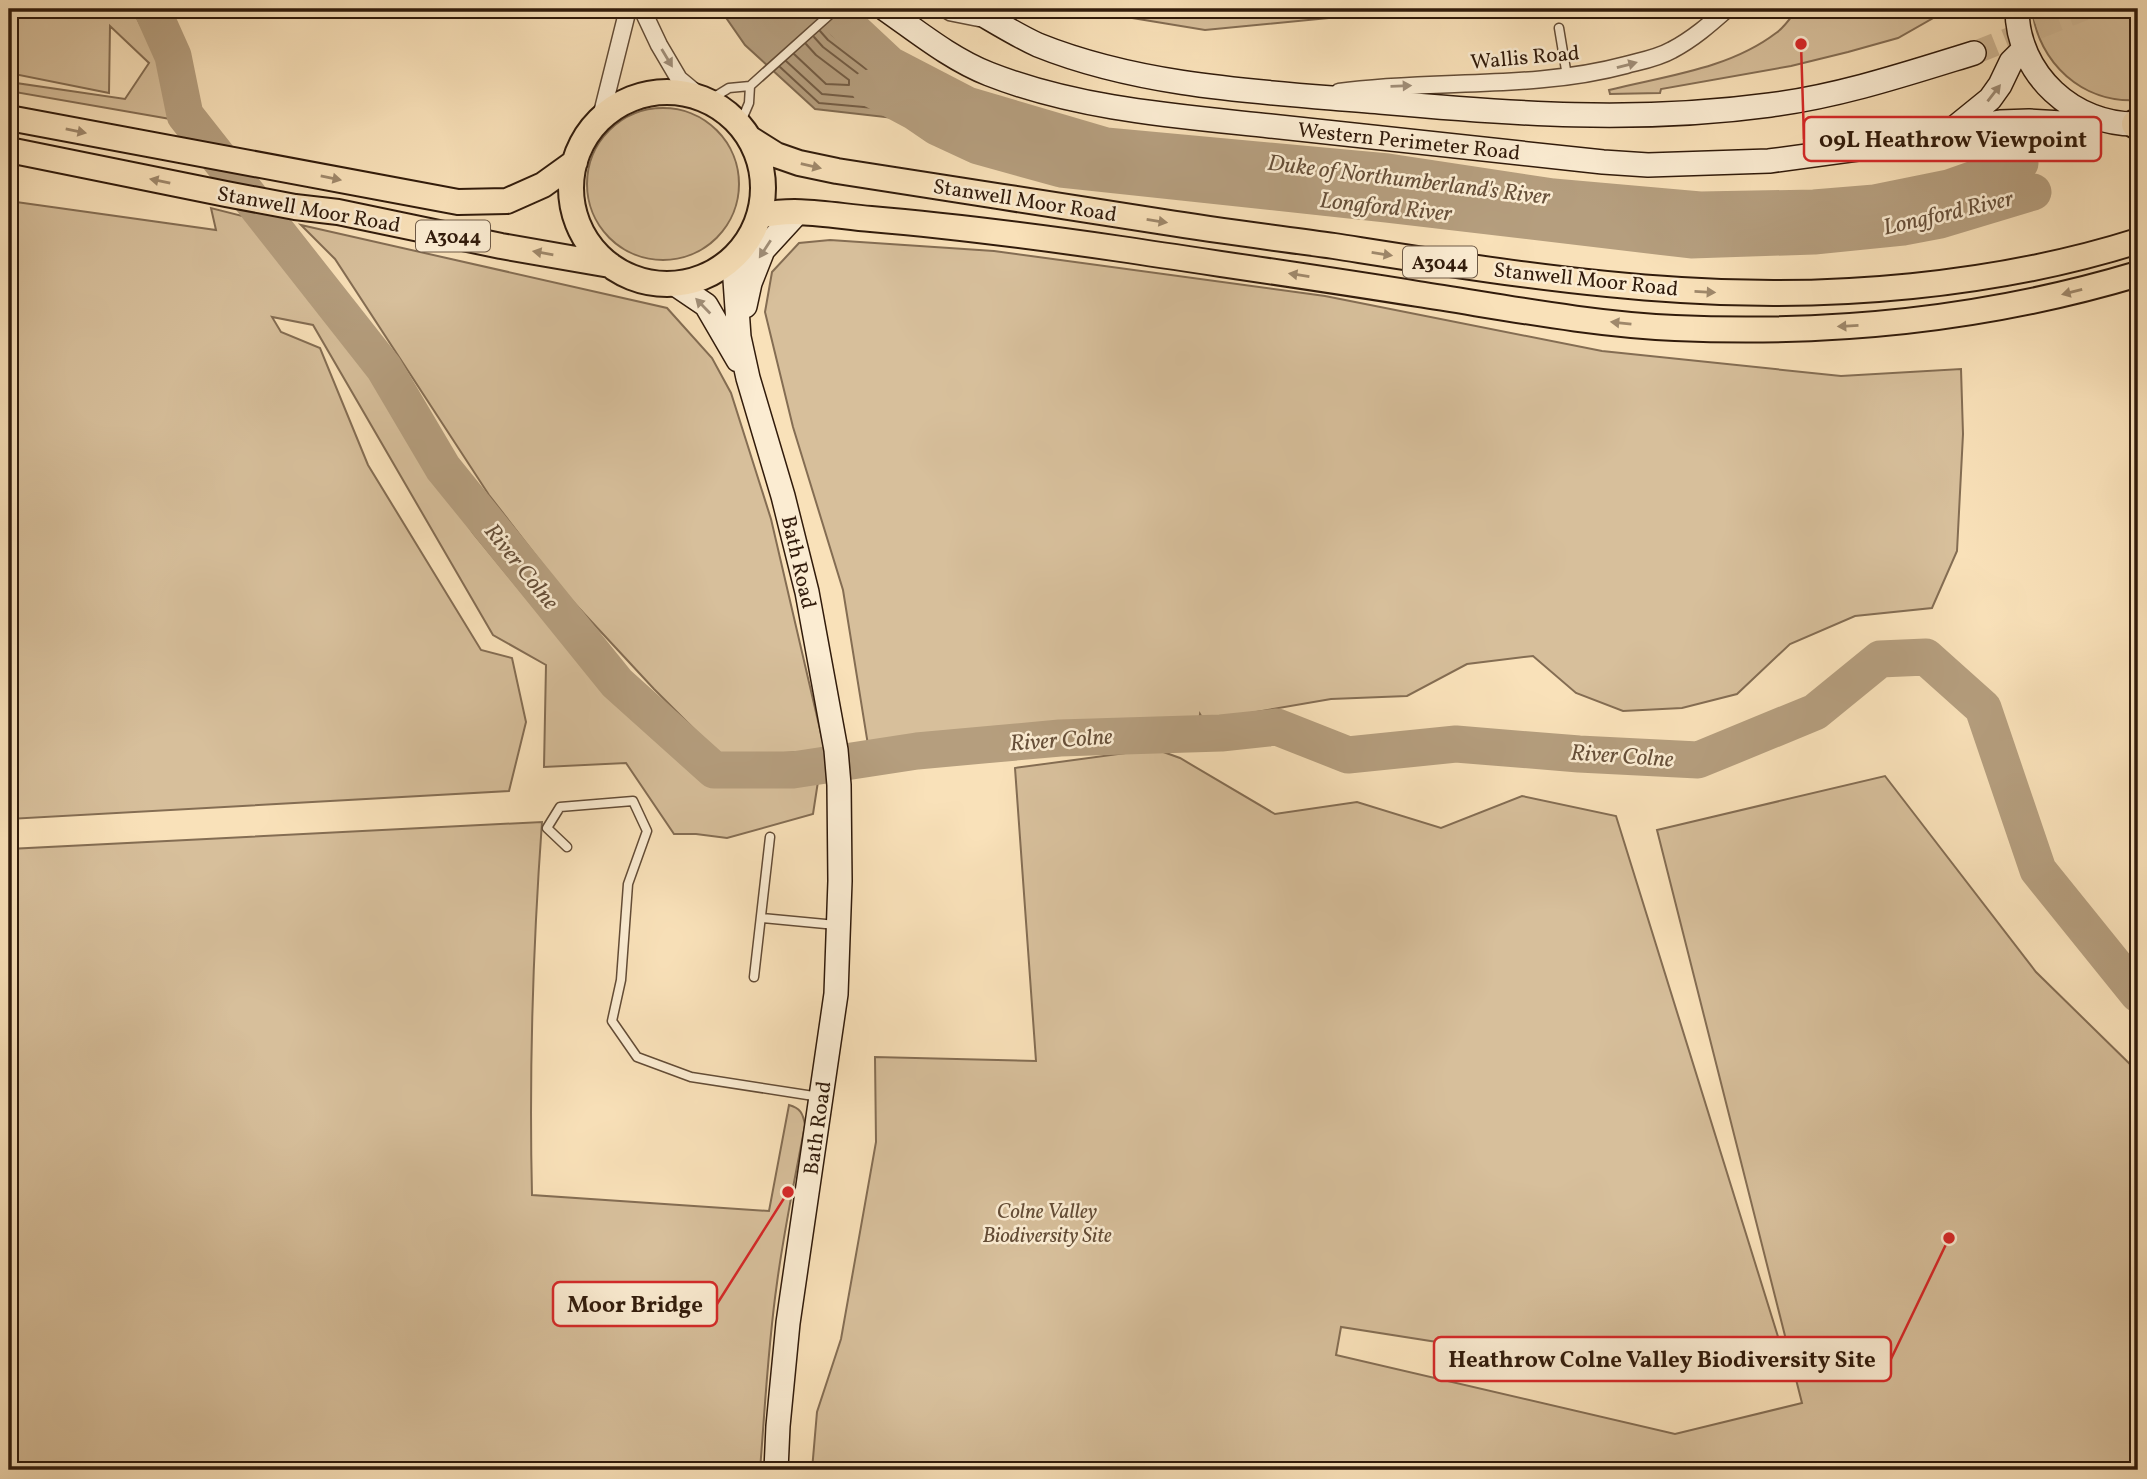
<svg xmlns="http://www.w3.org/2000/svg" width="2147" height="1479" font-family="Vollkorn,serif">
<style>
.green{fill:#d7bf9b;stroke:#846d53;stroke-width:2}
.water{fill:#b59e7e;stroke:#806a50;stroke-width:2}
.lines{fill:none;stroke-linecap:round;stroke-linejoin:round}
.shore{stroke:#735c44;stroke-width:2}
.river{stroke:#b59e7e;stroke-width:37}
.secondary-tunnel{stroke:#d1b996;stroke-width:23;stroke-dasharray:23 11;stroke-linecap:butt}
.lane-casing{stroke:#634c36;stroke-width:11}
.street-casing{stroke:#634c36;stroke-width:19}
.secondary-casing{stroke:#311b0b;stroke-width:26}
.primary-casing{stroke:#311b0b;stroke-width:28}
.highway-casing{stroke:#311b0b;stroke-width:32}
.lane{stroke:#fbecd2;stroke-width:8}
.street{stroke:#fbecd2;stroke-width:16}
.secondary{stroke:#fbecd2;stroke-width:23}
.primary{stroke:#f9e1b9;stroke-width:24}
.highway{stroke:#f9e1b9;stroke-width:28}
.oneway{fill:#a08e78}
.oneway2{fill:#9f886b}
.labels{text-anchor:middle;stroke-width:5;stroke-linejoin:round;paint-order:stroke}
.shield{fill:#fbecd2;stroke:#6e5a47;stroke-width:2}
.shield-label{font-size:19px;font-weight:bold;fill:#311b0b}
.street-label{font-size:21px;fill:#311b0b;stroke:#fbecd2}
.park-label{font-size:21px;font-style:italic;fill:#634c36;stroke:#fbecd2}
.water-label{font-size:23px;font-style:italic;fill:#664f39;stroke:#fbecd2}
.leader{fill:none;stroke:#d62828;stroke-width:2.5}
.callout-dot{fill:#d62828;stroke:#fbecd2;stroke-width:2.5}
.callout{fill:#fbecd2;stroke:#d62828;stroke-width:2.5}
.callout-label{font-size:23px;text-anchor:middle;font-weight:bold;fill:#311b0b}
</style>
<rect width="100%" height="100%" fill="#f9e1b9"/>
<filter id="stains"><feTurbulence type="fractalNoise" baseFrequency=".00286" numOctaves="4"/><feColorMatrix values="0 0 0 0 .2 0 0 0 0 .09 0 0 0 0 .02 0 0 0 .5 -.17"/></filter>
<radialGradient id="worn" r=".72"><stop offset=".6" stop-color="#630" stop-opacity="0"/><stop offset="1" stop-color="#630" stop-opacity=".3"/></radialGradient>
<path class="green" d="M9,9H130L134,12L170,83L176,120L9,91V82L125,99L149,63L110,26L109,93L9,73Z
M1093,9H1421L1205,30L1108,14Z
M1797,9H1949L1898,38L1848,52L1791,66L1661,89L1660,93L1610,94L1609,90C1665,76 1729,69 1776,33C1785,27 1791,17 1797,9Z
M2032,9H2138V100C2083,104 2038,63 2032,9Z
M587 184a76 76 0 1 1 152 0a76 76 0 1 1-152 0Z
M9,201L216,230L211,208L270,223L473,533L567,647L670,751L710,786L819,775L813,814L727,838L696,834H674L626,763L544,767L546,665L493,635L313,325L272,317L281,332L320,348L368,465L481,650L512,658L526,722L509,791L9,819Z
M301,225L667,308L712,358L731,393L771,519L825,751L721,756L654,689L564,592L489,495L335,259Z
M830,240L994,251L1325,296L1602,351L1841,376L1961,369L1963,434L1957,551L1932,608L1855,616L1790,644L1737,694L1682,708L1623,711L1576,693L1533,656L1467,664L1407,696L1331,699L1204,721L1200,714L1199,722L1059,723L868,745L843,590L793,427L765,312L772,272L799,243Z
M1155,749L1180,758L1275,814L1357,802L1441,828L1522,796L1616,816L1789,1372L1750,1369L1640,1374L1341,1327L1336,1355L1675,1434L1802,1403L1657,830L1885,776L2036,972L2138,1072V1470H812L817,1412L841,1339L876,1142L875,1057L1036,1061L1015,768Z
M542,822C533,946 529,1071 532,1195L769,1211L789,1105C800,1108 803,1113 805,1125C795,1178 784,1230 777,1283C768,1345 765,1408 760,1470H9V849Z"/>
<path class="water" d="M720,9H812L832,35L920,101L911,120L815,109L745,45Z"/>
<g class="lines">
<path class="shore" d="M794,54L826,84L849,85V80L816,55L806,44
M786,61L822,94L886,100V95L823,47L814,37
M780,67L819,103L908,111L911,105L909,102L828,40L820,31"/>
<path class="river" d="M152,9L173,56L185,115L384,368L443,468L617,683L714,770H793L917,751L1060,738L1221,733L1277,727L1348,755L1456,744L1579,754L1698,760L1815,712L1880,659L1926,657L1983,708L2038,870L2138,994
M830,9L890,65L967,105L1106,146L1388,172L1553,197L1700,210L1814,208L1875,203L1949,188L2020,163
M870,88L915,112L937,127L978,146L1061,169L1387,204L1691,240L1814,236L1903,227L1940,220L2033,192"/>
<path class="secondary-tunnel" d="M1974,53L2084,9"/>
<defs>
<path id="lane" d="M937,9L949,16L979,22
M1559,28L1567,76
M708,101L729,88L750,86L836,9
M740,124L749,103L750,86
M567,847L547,828L560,807L633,801L647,831L628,884L621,980L612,1021L637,1057L691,1077L820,1097
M762,918L836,925
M754,977L770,837"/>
<path id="street" d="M642,9L659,45L679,79L703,99
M1339,92C1434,79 1533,90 1626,65C1641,61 1658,58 1672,50C1693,39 1710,24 1727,9
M602,113L628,9"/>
<path id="secondary" d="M885,9C918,32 951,59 989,74C1078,109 1176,116 1270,126C1381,138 1492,150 1603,162L1648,165L1769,161L1909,142L1953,129L2000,122L2029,121L2062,123L2086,115
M973,9C994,21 1016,35 1038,45C1145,88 1266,92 1380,102C1512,114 1637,123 1770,105C1840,96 1906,74 1974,53
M2017,9C2017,74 2074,126 2138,124
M1953,129L1990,99L2000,85L2011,62L2024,49
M743,247L735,280L739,337L748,378L783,496L807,592L836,750L839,785L840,881L836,994L788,1323L778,1426L776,1470
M675,284L706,305L738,360
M745,306L750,283L763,250L797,213"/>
<path id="primary" d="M571 188a96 96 0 1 1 192 0a96 96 0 1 1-192 0Z
M9,118L458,202L507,201L543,185L575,162
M749,138L776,155L799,163L837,171C946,187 1055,206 1164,222C1220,231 1277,238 1334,246C1449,264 1564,283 1681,290C1829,300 1996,286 2138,241
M9,150L226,194L295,207L338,212L501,246L610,265
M760,216C795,207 834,216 871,219C954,226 1038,237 1121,249C1220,264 1319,278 1418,294C1503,307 1589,324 1675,328C1831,335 1988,319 2138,274"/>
<path id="highway" d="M2136,124L2138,125"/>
</defs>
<use href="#lane" class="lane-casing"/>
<use href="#street" class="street-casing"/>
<use href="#secondary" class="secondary-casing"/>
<use href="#primary" class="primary-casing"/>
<use href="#highway" class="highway-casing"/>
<use href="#lane" class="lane"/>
<use href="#street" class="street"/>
<use href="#secondary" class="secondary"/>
<use href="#primary" class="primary"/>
<use href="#highway" class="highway"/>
</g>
<defs><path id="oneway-solid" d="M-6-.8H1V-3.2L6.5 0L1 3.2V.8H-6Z" transform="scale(1.75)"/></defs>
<g class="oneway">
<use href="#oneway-solid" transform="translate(667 58) rotate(59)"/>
<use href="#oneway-solid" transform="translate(1627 65) rotate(-15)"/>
<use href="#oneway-solid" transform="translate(1401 86) rotate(-2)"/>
<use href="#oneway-solid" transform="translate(1994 93) rotate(-52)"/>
<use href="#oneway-solid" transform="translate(765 249) rotate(123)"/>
<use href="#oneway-solid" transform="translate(703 306) rotate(-134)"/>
</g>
<g class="oneway2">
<use href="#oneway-solid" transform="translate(76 131) rotate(11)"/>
<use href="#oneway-solid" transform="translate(811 166) rotate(13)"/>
<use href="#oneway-solid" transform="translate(331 178) rotate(11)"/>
<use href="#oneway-solid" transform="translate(160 181) rotate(-168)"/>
<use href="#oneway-solid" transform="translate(1157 221) rotate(9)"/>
<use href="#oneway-solid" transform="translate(543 253) rotate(-170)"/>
<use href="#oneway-solid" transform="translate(1382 254) rotate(9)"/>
<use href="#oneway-solid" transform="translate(1299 275) rotate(-171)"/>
<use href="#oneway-solid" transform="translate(1705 292) rotate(3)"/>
<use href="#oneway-solid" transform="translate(2072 292) rotate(166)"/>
<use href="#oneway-solid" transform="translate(1621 323) rotate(-174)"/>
<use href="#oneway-solid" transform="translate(1848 326) rotate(177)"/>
</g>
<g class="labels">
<g class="shield">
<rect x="416" y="220.5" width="74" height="31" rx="5"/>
<rect x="1403" y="246.5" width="74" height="31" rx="5"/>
</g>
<g class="shield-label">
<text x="453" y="243">A3044</text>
<text x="1440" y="269">A3044</text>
</g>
<g class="street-label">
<text transform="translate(1525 57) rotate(-5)" y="7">Wallis Road</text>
<text transform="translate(1409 141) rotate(6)" y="7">Western Perimeter Road</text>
<text transform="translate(1025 200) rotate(9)" y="7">Stanwell Moor Road</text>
<text transform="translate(309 209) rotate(10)" y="7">Stanwell Moor Road</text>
<text transform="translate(1586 279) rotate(6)" y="7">Stanwell Moor Road</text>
<text transform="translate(799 562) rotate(77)" y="7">Bath Road</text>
<text transform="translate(817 1128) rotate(-82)" y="7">Bath Road</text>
</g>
<g class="park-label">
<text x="1047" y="1218">Colne Valley<tspan x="1047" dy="24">Biodiversity Site</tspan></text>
</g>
<g class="water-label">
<text transform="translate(1409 179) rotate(7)" y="8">Duke of Northumberland's River</text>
<text transform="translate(1386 206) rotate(6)" y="8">Longford River</text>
<text transform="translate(1948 212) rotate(-13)" y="8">Longford River</text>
<text transform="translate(522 566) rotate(51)" y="8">River Colne</text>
<text transform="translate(1061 739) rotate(-4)" y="8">River Colne</text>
<text transform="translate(1622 755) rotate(4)" y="8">River Colne</text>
</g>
</g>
<path class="leader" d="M1801 44L1804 139M788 1192L717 1304M1949 1238L1891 1359"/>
<g class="callout-dot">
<circle cx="1801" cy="44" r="7"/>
<circle cx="788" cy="1192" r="7"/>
<circle cx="1949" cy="1238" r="7"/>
</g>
<g class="callout">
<rect x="1804" y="117" width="297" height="44" rx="7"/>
<rect x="553" y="1282" width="164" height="44" rx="7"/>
<rect x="1434" y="1337" width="457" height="44" rx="7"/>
</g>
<g class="callout-label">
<text x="1953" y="147">09L Heathrow Viewpoint</text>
<text x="635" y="1312">Moor Bridge</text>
<text x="1662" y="1367">Heathrow Colne Valley Biodiversity Site</text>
</g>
<rect width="2147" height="1479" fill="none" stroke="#f9e1b9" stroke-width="35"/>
<rect x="10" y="10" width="2126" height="1458" fill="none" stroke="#311b0b" stroke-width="3.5"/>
<rect x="18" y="18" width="2112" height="1444" fill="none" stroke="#311b0b" stroke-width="2"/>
<rect width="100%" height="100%" filter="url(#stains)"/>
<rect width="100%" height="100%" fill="url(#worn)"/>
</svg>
